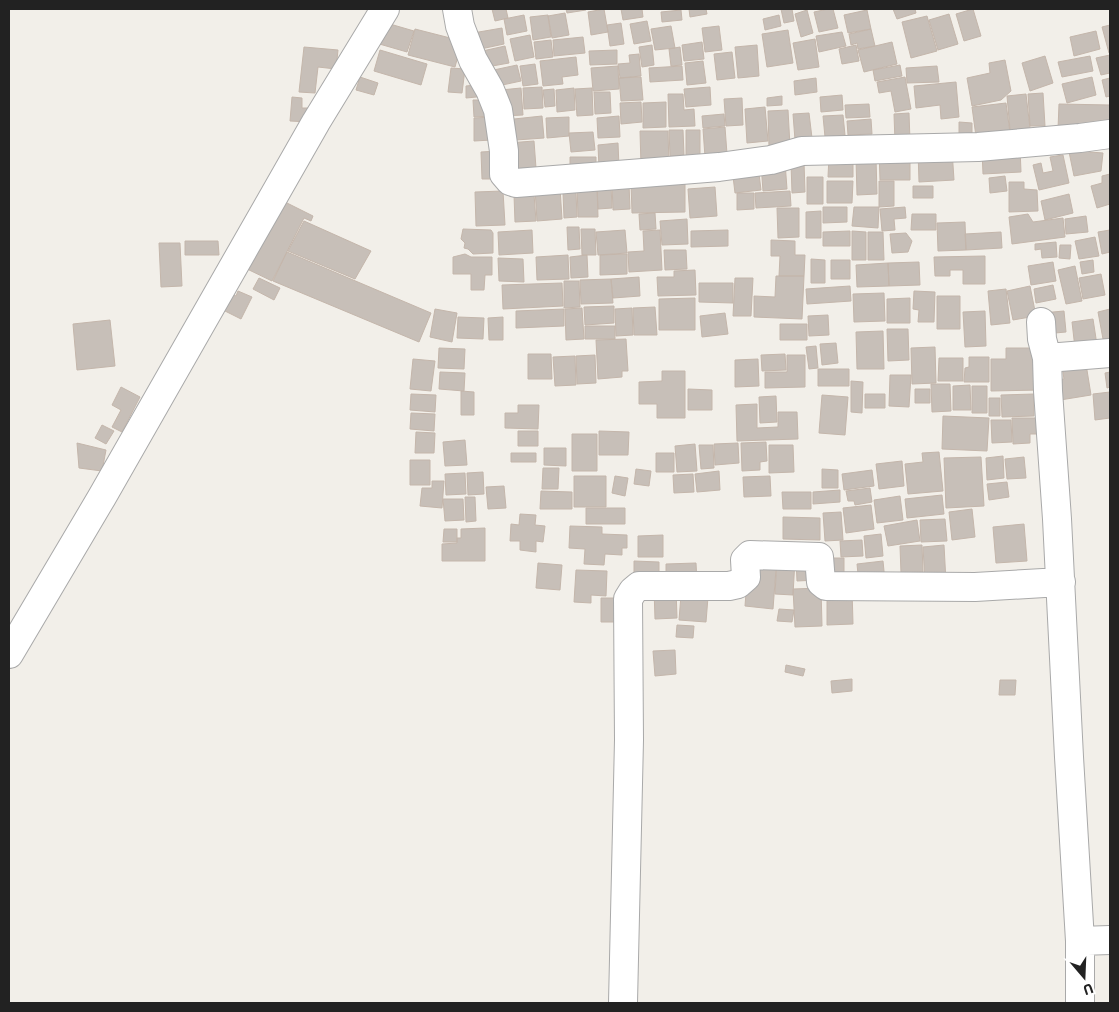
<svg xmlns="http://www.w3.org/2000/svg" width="1119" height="1012" font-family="'IBM Plex Sans',sans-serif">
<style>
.building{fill:#c7bfb8;stroke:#c4b6ab}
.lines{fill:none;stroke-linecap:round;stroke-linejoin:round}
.minor-casing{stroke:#a9a9a9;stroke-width:30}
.minor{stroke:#fff;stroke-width:28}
</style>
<rect width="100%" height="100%" fill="#f2efe9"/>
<path class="building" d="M492,9H506L508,18L495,21Z
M566,9H586V10L567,13Z
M604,9L608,32L591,35L588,12Z
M621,9H642L643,17L623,20Z
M689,9H706L707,14L690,17Z
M781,9H792L794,21L784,23Z
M828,9H833L838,28L819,32L814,12Z
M893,9H915L916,13L897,19Z
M973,9L981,36L964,41L956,14Z
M681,10L682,20L662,22L661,12Z
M807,10L813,33L801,37L795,14Z
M867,10L871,29L848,33L844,15Z
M565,13L569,35L552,38L548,16Z
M949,14L958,44L938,50L929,20Z
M524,15L527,31L507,35L504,19Z
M548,15L551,37L533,40L530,17Z
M779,15L781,26L765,30L763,19Z
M927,16L937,51L911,58L902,22Z
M647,21L651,41L634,44L630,24Z
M383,22L414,31L407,52L376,43Z
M621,23L624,44L610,46L607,25Z
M1110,25V52L1109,53L1102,27Z
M671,26L675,48L655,50L651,29Z
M719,26L722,50L705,52L702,28Z
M502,28L504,44L476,50L473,33Z
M415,29L462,41L455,67L408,55Z
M871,29L875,46L858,49L857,43L851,45L849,34Z
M788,30L793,63L767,67L762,34Z
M1096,31L1100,49L1074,56L1070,37Z
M842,32L846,46L819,52L816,36Z
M530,35L534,57L515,61L510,39Z
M583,37L585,53L554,56L553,40Z
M815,39L819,67L798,70L793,43Z
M551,40L553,57L536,59L534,42Z
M702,42L704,59L684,61L682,45Z
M892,42L897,64L864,72L858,50Z
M652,45L654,65L642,67L639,47Z
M757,45L759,76L738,78L735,47Z
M856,45L859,61L842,64L839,49Z
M505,46L509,63L481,68L478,52Z
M304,47L338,50L336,69L318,67L315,93L299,92Z
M680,47L682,65L671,66L669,49Z
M380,50L427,64L421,85L374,71Z
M617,50V64L590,65L589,51Z
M732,52L735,78L717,80L714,54Z
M639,54L641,76L620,78L618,64L630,63L629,55Z
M1110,55V73L1101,75L1096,58Z
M1045,56L1053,83L1030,91L1022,63Z
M1090,56L1093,71L1062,77L1058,62Z
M576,57L578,75L562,77L563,84L543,86L540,61Z
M1005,60L1011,91L1001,100L972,106L967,78L990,73L989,63Z
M703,61L706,83L687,85L685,63Z
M535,64L538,84L523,86L520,66Z
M517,65L521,81L493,87L489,71Z
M900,65L902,76L875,81L873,70Z
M618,66L619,89L593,91L591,68Z
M682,66L683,80L650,82L649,68Z
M937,66L939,82L907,83L906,68Z
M451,68L465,69L462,93L448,92Z
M360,77L378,83L374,95L356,90Z
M641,77L643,100L621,101L619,78Z
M905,77L911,109L895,112L891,91L879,93L877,82Z
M1092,77L1096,95L1067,103L1062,84Z
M816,78L817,92L795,95L794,81Z
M1110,78V96L1106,97L1102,80Z
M956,82L959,117L941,119L940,105L916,108L914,86Z
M486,84L487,96L466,98V86Z
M542,87L543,108L524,109L523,88Z
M710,87L711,105L686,107L684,89Z
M521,88L523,115L503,116L501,90Z
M574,88L575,110L557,112L556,90Z
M592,88L593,115L577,116L575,89Z
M554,89L555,106L545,107L543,90Z
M594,92H610L611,113L595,114Z
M1043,93L1045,126H1030L1028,94Z
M668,94H683L684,110L694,109L695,126L669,127Z
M1026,94L1030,128L1010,130L1007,96Z
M842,95L843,110L821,112L820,97Z
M782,96V105L767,106V98Z
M292,97L302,98V108H310L309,122L290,121Z
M742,98L743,125L726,126L724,99Z
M473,100H490L491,116L474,117Z
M641,102L642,122L621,124L620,103Z
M666,102V127L643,128V103Z
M1006,103L1011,140L977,144L972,107Z
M869,104L870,117L846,118L845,105Z
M1059,104L1110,105V129H1058Z
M765,107L768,141L747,143L745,109Z
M788,110L790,146L769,147L768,111Z
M809,113L812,138L795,140L793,114Z
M909,113L910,141L895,142L894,114Z
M724,114L725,126L703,128L702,116Z
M843,115L845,135L825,137L823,116Z
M542,116L544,138L516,140L514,119Z
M619,116L620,137L598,138L597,118Z
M492,117V140L474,141V118Z
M569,117V136L547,138L546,118Z
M871,119L872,134L848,135L847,121Z
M959,122L972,123V139H959Z
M725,127L727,154L705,157L703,129Z
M669,130H683L684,155L670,156Z
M686,130H700V156H686Z
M640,131H668L669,165L641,166Z
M593,132L595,150L571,152L569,133Z
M534,141L536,168L510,169L508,143Z
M1088,142L1090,152L1103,153L1101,171L1074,176L1068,147Z
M618,143L619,167L599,168L598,145Z
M1020,148L1021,172L983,174L982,151Z
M910,149V180H880L879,150Z
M952,150L954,180L919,182L918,151Z
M498,151L499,179H482L481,152Z
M1063,155L1069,183L1039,190L1033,165L1041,163L1043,173L1053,171L1050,157Z
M829,156H853V177H828Z
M570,157H596V173L570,174Z
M876,158L877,194L857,195L856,159Z
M785,162L787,189L763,191L761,164Z
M804,162L805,192L792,193L791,163Z
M758,166L761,190L735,193L732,168Z
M1110,174V204L1097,208L1091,186L1102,183V176Z
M1005,176L1007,191L990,193L989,178Z
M807,177H823V204H807Z
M827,181H853L852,203H827Z
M879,181H894V206L879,207Z
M685,182V212L632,213L631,183Z
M1009,182H1024V189L1037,190L1038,211L1009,212Z
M612,184H629L630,209L613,210Z
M577,185H597L598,217H578Z
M597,185H611L612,208L598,209Z
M913,186H933V198H913Z
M715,187L717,216L690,218L688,189Z
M560,188L562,219L537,221L535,189Z
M503,191L505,225L476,226L475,192Z
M790,191L791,206L756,208L755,193Z
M576,192L577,217L564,218L563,193Z
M737,193H754V209L737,210Z
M534,194L536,221L515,222L514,195Z
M1069,194L1073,213L1045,220L1041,201Z
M279,199L313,216L311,221L304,218L272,281L245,268Z
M823,207H847V222L823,223Z
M854,207H879L878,228L852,226Z
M905,207L906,218L894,219L895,230L882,231L880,209Z
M777,208H799V237L778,238Z
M821,211V238H806V212Z
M655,213L656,229L640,230L639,214Z
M912,214H936V230H911Z
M1028,214L1033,222L1063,218L1065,237L1012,244L1009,217Z
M1086,216L1088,232L1066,234L1065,219Z
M687,219L688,244L662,245L660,221Z
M304,221L371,251L355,279L288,251Z
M965,222L966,250L938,251L937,223Z
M567,227H579L580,249L568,250Z
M463,229L491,230L493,233V253L473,254L468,249L464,248L465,243L461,239Z
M581,229H595L596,255H582Z
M532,230L533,253L499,255L498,232Z
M625,230L627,253L598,255L596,232Z
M660,230L662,270L629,272L628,252L644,251L643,231Z
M728,230V246L691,247V231Z
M1110,230V252L1102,254L1098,232Z
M850,231V246H823V232Z
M852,231L866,232V260H852Z
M868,232H883L884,260H868Z
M1001,232L1002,248L966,250L965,234Z
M906,233L912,241L908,252L892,253L890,234Z
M1095,237L1099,256L1079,259L1075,241Z
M771,240L795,241V255H805L804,276H779L780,256H771Z
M185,241H218L219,255H185Z
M1056,242L1057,257L1042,258L1041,249L1035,250V244Z
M159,243H180L182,286L161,287Z
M1060,245H1071L1070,259L1059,258Z
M664,250H686L687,269L665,270Z
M287,252L431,313L419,342L273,281Z
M465,254L471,257H492V275H485L484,290H471V274H453V257Z
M627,254V274L600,275V255Z
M568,255L569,279L537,280L536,257Z
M587,255L588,277L571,278L570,257Z
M985,256V284H963V270H950V276H935L934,257Z
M498,258L523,259L524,282L499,281Z
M811,259L825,260V283H811Z
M831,260H850V279H831Z
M1093,260L1094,272L1082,274L1080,262Z
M919,262L920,285L889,286L888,263Z
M1053,262L1056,281L1031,285L1028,266Z
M888,263L889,286L857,287L856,265Z
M1075,266L1082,301L1066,304L1058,270Z
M695,270L696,295L658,296L657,277H674V271Z
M1101,274L1105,295L1083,299L1079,278Z
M776,276H804L802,319L754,317V296L775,297Z
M639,277L640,296L613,298L611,279Z
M259,278L280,288L274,300L253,289Z
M735,278H753L751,316H733Z
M611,279L613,303L581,304L580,280Z
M564,281H579L580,307L564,308Z
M562,283L563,306L503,309L502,285Z
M699,283H733V303L699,302Z
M1053,285L1056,299L1036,303L1034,289Z
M850,286L851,301L807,304L806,289Z
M1030,286L1036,316L1013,320L1007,291Z
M1006,289L1010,323L991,325L988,291Z
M238,291L252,297L241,319L219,308L227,292L236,296Z
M914,291L935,292L934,322H918L919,310L913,309Z
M884,293L885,321L854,322L853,294Z
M937,296H960V329H937Z
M695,298V330H659V299Z
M910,298V323H887V299Z
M614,306V323L585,325L584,307Z
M655,307L657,335H634L633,308Z
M582,308L584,339L566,340L565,309Z
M632,308L633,335L616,336L615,309Z
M435,309L457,313L452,342L430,337Z
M564,309V326L516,328V311Z
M1110,309V338L1103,339L1098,312Z
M985,311L986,346L965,347L963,312Z
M1064,311L1066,332L1044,334L1042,313Z
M725,313L728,334L702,337L700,316Z
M828,315L829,335L809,336L808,316Z
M458,317L484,318L483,339L457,338Z
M503,317V340H489L488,318Z
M1093,319L1097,345L1075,348L1072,322Z
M110,320L115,366L77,370L73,324Z
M780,324H807V340H780Z
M585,326H615V339H585Z
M887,329H908L909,360L888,361Z
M883,331L884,369H857L856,332Z
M626,339L628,371H622V377L598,379L596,340Z
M836,343L838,363L822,365L820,344Z
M816,346L818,368L809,369L806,347Z
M935,347L936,383L912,384L911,348Z
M439,348L465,349L464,369L438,368Z
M1006,348H1041V390L991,391V359H1006Z
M528,354H551L552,379H528Z
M785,354L786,370L762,371L761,355Z
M595,355L596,383L577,384L576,356Z
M787,355H805V387L765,388V372H787Z
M575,356L576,385L555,386L553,357Z
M969,357H989V382H964L965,368L969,367Z
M939,358H963V381H938Z
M413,359L435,361L431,391L410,389Z
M758,359L759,386L735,387V360Z
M1061,360L1086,364L1091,395L1054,401L1051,381L1064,379Z
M818,369H849V386H818Z
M662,371H685V418H657V404H639V382L662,381Z
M440,372L465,373L464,391L439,389Z
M1110,372V387L1107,388L1105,373Z
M890,375H911L909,407L889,406Z
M851,381L863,382L862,413L851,412Z
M931,384H950L951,411L932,412Z
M970,385L971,410H953V386Z
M972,386H987V413H972Z
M121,387L140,397L122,432L112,427L121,410L112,405Z
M688,389L712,390V410H688Z
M915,389H930V403H915Z
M461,391L474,392V415H461Z
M1110,392V418L1095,420L1093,394Z
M411,394L436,395L435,412L410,410Z
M865,394H885V408H865Z
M1034,394V416L1002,417L1001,395Z
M822,395L848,397L845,435L819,433Z
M776,396L777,422L760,423L759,397Z
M989,398H1000V416H989Z
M757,404V428L778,427V412H797L798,439L737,441L736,405Z
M518,405H539L538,429L505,428V413H518Z
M411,413L435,414L434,431L410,429Z
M943,416L989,418L987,451L942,449Z
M1012,418H1042V434H1030V443L1013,444Z
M991,420H1011L1012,442L992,443Z
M102,425L114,431L106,444L95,438Z
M518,431H538V446H518Z
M599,431L629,432L628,455H599Z
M416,432L435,433L434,453H415Z
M572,434H597V471H572Z
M465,440L467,465L445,466L443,442Z
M766,442L767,461L760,462V470L742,471L741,443Z
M77,443L106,450L102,471L79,468Z
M738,443L739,463L715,465L714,444Z
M695,444L697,471L677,472L675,446Z
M699,445H713L714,468L701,469Z
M769,445H793L794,472L769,473Z
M544,448H566V466L544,465Z
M939,452L943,491L908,494L905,464L923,462L922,453Z
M511,453H536V462H511Z
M656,453H674V472H656Z
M1003,456L1004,478L987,480L986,458Z
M981,457L984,506L946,508L944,458Z
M1024,457L1026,478L1007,479L1005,459Z
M410,460H430V485H410Z
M902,461L904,486L879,489L876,464Z
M543,468H559L558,489H542Z
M636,469L651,471L649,486L634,484Z
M822,469L838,470V488H822Z
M872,470L874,486L844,490L842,474Z
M719,471L720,490L697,492L695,474Z
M483,472L484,494L468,495L467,473Z
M465,473L466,494L446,495L445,474Z
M693,474L694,492L674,493L673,475Z
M574,476H606V507H574Z
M615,476L628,478L625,496L612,493Z
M770,476L771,496L744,497L743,477Z
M432,481H444L442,508L420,506L422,488H432Z
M1007,482L1009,497L989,500L987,484Z
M504,486L506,508L488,509L486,487Z
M870,488L872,502L855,505L854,501H848L846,491Z
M840,490V502L813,504V492Z
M541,491L572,492V509H540Z
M782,492H811V509H783Z
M942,495L944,514L907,518L905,499Z
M900,496L903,520L877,523L874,500Z
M465,497H475L476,521L466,522Z
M443,499H463L464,520L445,521Z
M871,505L874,529L846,533L843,508Z
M586,508H625V524H586Z
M972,509L975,537L952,540L949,512Z
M841,512L843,540L825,541L823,513Z
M520,514L536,515L535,525L545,526L543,542L536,541V552L520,550V541H510L511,524L519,525Z
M783,517L820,518V540L783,539Z
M945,519L947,541L921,542L920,520Z
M917,520L920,541L888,546L884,526Z
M1024,524L1027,561L996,563L993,527Z
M570,526L602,527V534L627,535V548H622V555L605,554L604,565L584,564L585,549L569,548Z
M485,528V561H442V544L457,543V538H461V529Z
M444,529H457V542H443Z
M881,534L883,556L866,558L864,536Z
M663,535V557H638V536Z
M862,540L863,556L841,557L840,541Z
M922,545L923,572L901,573L900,546Z
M944,545L946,582L925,583L923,547Z
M777,558L795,559L793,595L775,594Z
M824,558H844V580L824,581Z
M796,559L817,580L797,581Z
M634,561L659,562V583L634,582Z
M883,561L885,581L859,584L857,564Z
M538,563L562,565L560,590L536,588Z
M696,563L697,582L666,583V564Z
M748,567L776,569L773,609L745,606Z
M576,570L607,571L606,596L591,595V603L574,602Z
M676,588L677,618L655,619L654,589Z
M821,588L822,626L795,627L793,589Z
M852,589L853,624L827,625V590Z
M681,595L708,597L706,622L679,620Z
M601,598H625V622H601Z
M779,609L794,610L792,622L777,621Z
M677,625L694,626L693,638L676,637Z
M675,650L676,674L655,676L653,651Z
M786,665L805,669L803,676L785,672Z
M852,679V691L832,693L831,681Z
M1000,680H1016L1015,695H999Z"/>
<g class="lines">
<defs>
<path id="minor" d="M457,9L460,26L473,60L490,90L498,110L504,151V174L510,181L516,183L719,167L771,160L802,151L978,147L1080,138L1110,134
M1041,322L1042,339L1047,358L1048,391L1057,519L1069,757L1080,941
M1047,358L1110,353
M9,654L102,497L316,122L385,9
M623,1003L629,740L628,599L633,591L639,586H729L738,584L746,577L745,560L750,555L819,557L821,582L826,586L975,587L1061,582
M1080,1003V941L1110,940"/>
</defs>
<use href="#minor" class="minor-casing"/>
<use href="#minor" class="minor"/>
</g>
<rect width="1119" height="1012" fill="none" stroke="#222222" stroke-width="20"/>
<g transform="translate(1084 977) rotate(161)" stroke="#ffffff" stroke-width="4" paint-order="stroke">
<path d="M0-4L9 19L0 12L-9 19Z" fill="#222222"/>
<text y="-8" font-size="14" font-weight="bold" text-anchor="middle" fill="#222222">U</text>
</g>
</svg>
